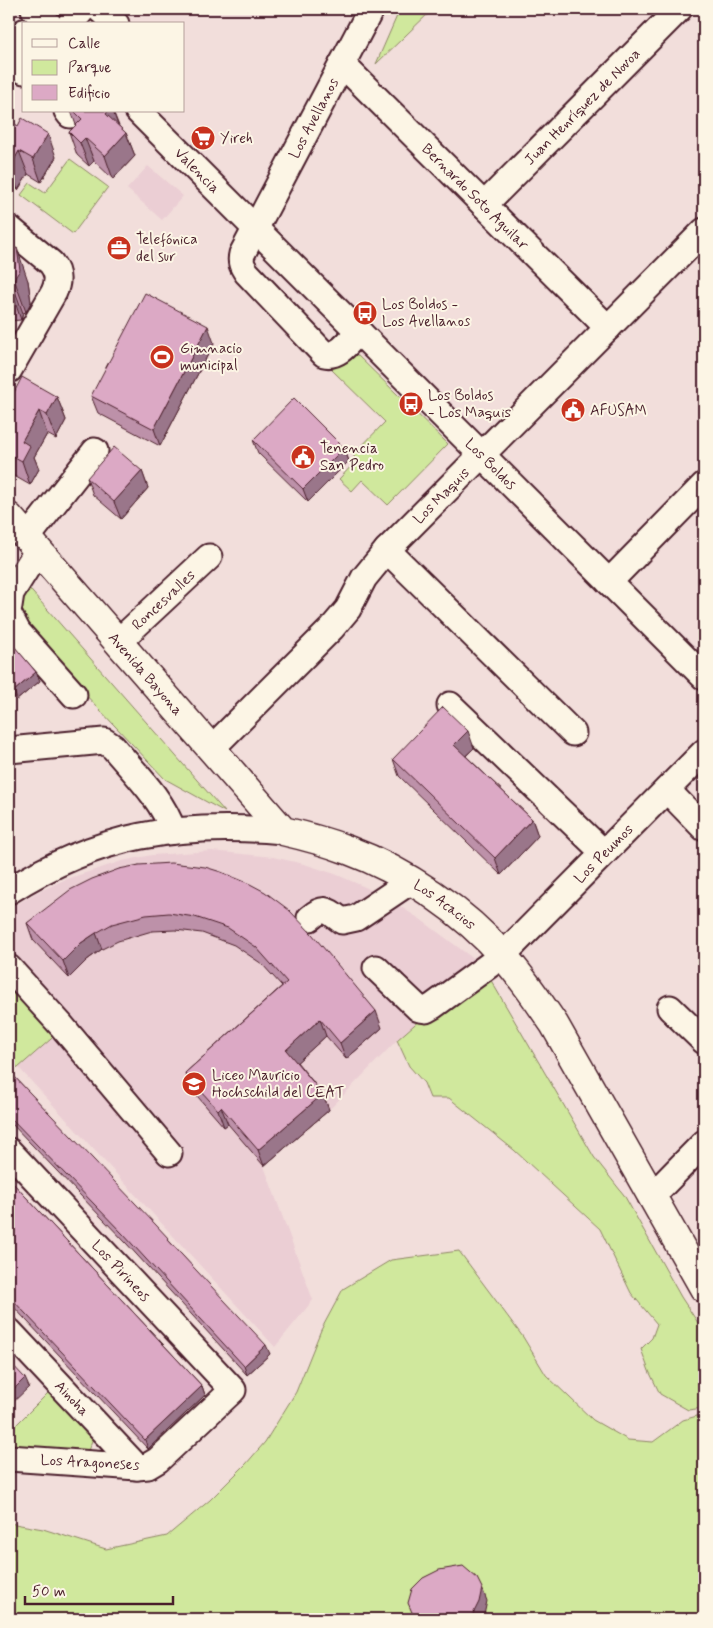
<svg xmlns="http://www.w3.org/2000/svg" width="713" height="1628" font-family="Mynerve,sans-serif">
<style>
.built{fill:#ebced4}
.green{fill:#d0e89d;stroke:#8d8464}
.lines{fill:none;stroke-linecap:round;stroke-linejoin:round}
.minor-casing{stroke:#4a1f2b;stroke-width:29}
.major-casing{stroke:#4a1f2b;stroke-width:31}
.minor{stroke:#fcf5e5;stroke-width:25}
.major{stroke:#fcf5e5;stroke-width:28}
.wall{fill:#bd91a9;stroke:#4a1f2b}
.shaded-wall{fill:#9a768a;stroke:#4a1f2b}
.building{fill:#dca9c5;stroke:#4a1f2b}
.labels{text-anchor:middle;stroke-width:4;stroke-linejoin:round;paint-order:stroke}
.street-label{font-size:15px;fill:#4a1f2b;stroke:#fcf5e5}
.poi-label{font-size:15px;fill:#4a1f2b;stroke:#fcf5e5;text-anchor:start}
</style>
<rect width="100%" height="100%" fill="#f2dedb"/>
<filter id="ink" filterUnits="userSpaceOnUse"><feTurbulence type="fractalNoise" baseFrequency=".02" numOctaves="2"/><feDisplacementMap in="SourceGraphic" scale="10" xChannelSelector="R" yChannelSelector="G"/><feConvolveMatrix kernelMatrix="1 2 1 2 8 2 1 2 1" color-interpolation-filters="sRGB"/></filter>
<g filter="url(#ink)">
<path class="built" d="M148,166L183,196L162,220L127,189Z
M212,851L273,857L304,864L335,874L365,887L393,902L420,919L482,965L397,1040L329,1110L264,1166L313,1300L275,1347L9,1057V909L36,893L64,880L122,861L152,855Z"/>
<path class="green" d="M400,9H433L376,64Z
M70,159L108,187L73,234L21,195L30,183L45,193Z
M351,349L448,444L388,505L362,480L352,491L339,479L357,460L353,455L385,422L331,369Z
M26,585L225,812L165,779L15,620Z
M482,965L594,1157L624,1195L681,1297L704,1332V1408L688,1410L660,1394L649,1371L641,1349L652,1338L657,1324L631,1293L600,1229L514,1150L449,1098H430L424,1083L409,1066L397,1040Z
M9,974L59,1032L18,1068L9,1057Z
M459,1251L523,1337L546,1375L593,1420L628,1440L653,1442L683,1420L704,1414V1619H9V1523L43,1529L106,1549L167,1536L210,1500L246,1464L265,1442L296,1392L321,1330L343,1289L391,1260Z
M51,1390L94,1436L84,1460L9,1449V1432Z"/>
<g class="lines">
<defs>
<g id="minor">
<path d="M34,9L49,24"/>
<path d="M99,9L116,24"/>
<path d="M70,24L83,9"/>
<path d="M24,32C10,50 6,54 24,71"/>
<path id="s1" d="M342,64L608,328"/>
<path d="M67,111L70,115"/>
<path id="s2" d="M138,111L704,677"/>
<path id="s3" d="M484,205L679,9"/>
<path d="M9,228L51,263C58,272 59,281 54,292L9,370"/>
<path id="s4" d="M359,331C349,341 339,358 324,354L247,273C242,266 240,262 242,254L371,9"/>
<path d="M27,538L95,451"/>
<path d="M387,550L573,733"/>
<path d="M609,582L704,485"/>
<path d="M9,606L11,593L38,550"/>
<path d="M9,615L18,632L74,695"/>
<path id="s5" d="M118,642L209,557"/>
<path d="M450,705L604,853"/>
<path id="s6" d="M211,749L332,628L348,609L364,578L387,550L704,231"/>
<path d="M9,750L104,741L113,747C134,772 163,800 173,831"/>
<path d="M667,790L704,828"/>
<path d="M9,891C98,834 178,822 283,831"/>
<path d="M310,918C325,905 328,911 342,921L356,918L411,881"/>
<path d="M9,968L61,1025L169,1153"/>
<path id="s7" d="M376,968L419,1009L426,1010L433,1006L503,955L704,752"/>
<path d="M670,1008L704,1041"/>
<path id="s8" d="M9,1151L233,1390L158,1460L148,1466L137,1467L9,1458"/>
<path d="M651,1197L704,1143"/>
<path id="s9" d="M9,1331L137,1467"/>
</g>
<g id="major">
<path id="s10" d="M9,517L283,831C305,836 327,842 348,850C405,871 464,911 504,957C523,978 538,1001 554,1024L704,1288"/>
</g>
</defs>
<use href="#minor" class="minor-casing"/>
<use href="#major" class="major-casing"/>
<use href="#minor" class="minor"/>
<use href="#major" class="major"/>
</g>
<path class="wall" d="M71,111H113L119,126L126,133L135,156L113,179L94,161L89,166L77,155L69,132L76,125Z
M9,120L56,157L41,182L28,174L18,190L9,184Z
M9,249L28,281L31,302L26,312L23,313L21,320L9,321Z
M214,343L160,446L98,413L91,396Z
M57,397L66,420L56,439L47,434L34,457L39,469L30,485L9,473V402Z
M253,440L344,448L349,461L308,502L258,453Z
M142,471L148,488L121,519L93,495L87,478Z
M9,640L40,681L17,700L9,691Z
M474,748L466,756L532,819L538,836L501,875L399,776L393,759Z
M139,865L382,1028L346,1059L326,1036L297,1062L323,1094L329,1110L264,1166L228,1124L224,1127L191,1089L185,1073L282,986L262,964L234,945L202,933L175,930L152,931L118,941L102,949L87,960L69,978L33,940L27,923Z
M9,1071L171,1243L270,1354L247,1375L126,1243L9,1121Z
M9,1179L202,1386L205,1395L148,1449L9,1302Z"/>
<path class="shaded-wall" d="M108,111H113L120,131L106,114Z
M126,133L135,156L113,179L105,156Z
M48,134L56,157L41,182L33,159Z
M85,138L94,161L89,166L80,143Z
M19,151L28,174L18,190L10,167Z
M17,248L28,281L31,302L26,312L14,279Z
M11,280L23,313L21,320L10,287Z
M208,326L214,343L160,446L154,429Z
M57,397L66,420L56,439L47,415Z
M39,411L47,434L34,457L39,469L30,485L22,461V441Z
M344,448L349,461L308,502L303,489Z
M142,471L148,488L121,519L114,502Z
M36,672L40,681L17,700L14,691Z
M468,731L474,748L460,761L454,745Z
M532,819L538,836L501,875L495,858Z
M96,933L102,949L87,960L69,978L63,961L81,943Z
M376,1011L382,1028L346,1059L340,1043Z
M320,1019L326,1036L292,1067L286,1050Z
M323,1094L329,1110L264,1166L258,1150Z
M221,1107L228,1124L224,1127L218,1110Z
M266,1345L270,1354L247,1375L244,1366Z
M25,1378L29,1387L9,1406V1394Z
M202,1386L205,1395L148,1449L145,1440Z
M482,1588L487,1601L484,1615L482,1619H468Z"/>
<path class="building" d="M74,111H108L106,114L126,133L105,156L85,138L80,143L69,132L82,119Z
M22,118L48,134L33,159L19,151L10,167L9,166V120L18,126Z
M17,248L20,270L14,279L11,280L10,287H9V249Z
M145,293L208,326L154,429L91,396Z
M22,377L57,397L47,415L39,411L22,441L30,446L22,461L9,454V402Z
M294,398L344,448L303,489L253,440Z
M114,447L142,471L114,502L87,478Z
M9,640L36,672L14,691L9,686Z
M443,707L468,731L454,745L532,819L495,858L393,759Z
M171,863L205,867L221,872L250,884L265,892L289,910L312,934L376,1011L340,1043L320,1019L286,1050L323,1094L258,1150L221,1107L218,1110L185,1073L287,982L256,947L228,928L195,917L169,913L146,915L112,924L96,933L81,943L63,961L27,923L70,890L92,879L119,869L139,865Z
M9,1071L156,1225L169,1239L168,1240L266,1345L244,1366L123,1234L9,1116Z
M9,1179L25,1196L202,1386L145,1440L9,1296Z
M9,1361L25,1378L9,1394Z
M463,1566L477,1578L482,1588L479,1602L473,1614L468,1619H416L414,1617L408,1603L412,1589L423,1578L439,1570Z"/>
</g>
<defs>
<symbol id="supermarket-disc" viewBox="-11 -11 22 22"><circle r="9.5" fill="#c8321e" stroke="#fcf5e5"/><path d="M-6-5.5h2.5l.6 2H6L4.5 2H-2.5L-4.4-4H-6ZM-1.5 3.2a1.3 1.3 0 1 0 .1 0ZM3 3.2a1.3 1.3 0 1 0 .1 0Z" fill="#fff"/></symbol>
<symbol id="office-disc" viewBox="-11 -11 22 22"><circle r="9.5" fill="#c8321e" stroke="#fcf5e5"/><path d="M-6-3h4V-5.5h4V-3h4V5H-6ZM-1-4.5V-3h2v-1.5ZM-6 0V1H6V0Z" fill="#fff"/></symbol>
<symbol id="bus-disc" viewBox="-11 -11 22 22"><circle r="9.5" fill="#c8321e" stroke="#fcf5e5"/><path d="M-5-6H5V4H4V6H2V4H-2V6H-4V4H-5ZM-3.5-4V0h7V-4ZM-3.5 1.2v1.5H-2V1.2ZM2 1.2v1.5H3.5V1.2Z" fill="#fff"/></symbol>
<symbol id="stadium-disc" viewBox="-11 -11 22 22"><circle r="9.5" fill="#c8321e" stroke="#fcf5e5"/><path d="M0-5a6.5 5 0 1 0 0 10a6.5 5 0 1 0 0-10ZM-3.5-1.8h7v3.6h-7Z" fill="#fff"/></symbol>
<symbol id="civic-disc" viewBox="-11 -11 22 22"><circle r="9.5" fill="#c8321e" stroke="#fcf5e5"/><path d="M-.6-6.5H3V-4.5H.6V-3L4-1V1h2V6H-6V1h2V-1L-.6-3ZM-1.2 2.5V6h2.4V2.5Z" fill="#fff"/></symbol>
<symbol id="school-disc" viewBox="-11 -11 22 22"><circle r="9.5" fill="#c8321e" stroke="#fcf5e5"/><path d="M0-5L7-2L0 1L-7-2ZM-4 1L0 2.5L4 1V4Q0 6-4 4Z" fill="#fff"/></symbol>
</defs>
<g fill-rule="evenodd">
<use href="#supermarket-disc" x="189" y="124" width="28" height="28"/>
<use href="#office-disc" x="105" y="234" width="28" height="28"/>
<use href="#bus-disc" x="351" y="299" width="28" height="28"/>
<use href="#stadium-disc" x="148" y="343" width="28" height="28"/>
<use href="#bus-disc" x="397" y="390" width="28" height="28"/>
<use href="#civic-disc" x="559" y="396" width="28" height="28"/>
<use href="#civic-disc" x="289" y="443" width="28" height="28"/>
<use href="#school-disc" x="180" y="1070" width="28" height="28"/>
</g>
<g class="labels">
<g class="street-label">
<text dy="5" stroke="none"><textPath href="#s3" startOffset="139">Juan Henríquez de Novoa</textPath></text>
<text dy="5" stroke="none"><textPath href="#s4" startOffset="330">Los Avellanos</textPath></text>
<text dy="5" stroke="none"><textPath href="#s2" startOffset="84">Valencia</textPath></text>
<text dy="5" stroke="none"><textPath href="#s1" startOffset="188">Bernardo Soto Aguilar</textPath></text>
<text dy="5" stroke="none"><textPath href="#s2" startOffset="499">Los Boldos</textPath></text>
<text dy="5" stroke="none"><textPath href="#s6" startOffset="344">Los Maquis</textPath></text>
<text dy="5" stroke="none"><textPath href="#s5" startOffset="62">Roncesvalles</textPath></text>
<text dy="5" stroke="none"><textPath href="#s10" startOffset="208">Avenida Bayona</textPath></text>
<text dy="5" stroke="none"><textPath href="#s7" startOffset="304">Los Peumos</textPath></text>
<text dy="5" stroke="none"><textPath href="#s10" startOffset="596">Los Acacios</textPath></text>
<text dy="5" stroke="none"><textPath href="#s8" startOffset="164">Los Pirineos</textPath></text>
<text dy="5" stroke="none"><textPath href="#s9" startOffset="92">Ainoha</textPath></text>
<text transform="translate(90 1462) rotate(3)" y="5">Los Aragoneses</text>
</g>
<g class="poi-label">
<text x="220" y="143">Yireh</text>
<text x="136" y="244">Telefónica<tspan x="136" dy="17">del sur</tspan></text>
<text x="382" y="309">Los Boldos -<tspan x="382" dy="17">Los Avellanos</tspan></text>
<text x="180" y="353">Gimnacio<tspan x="180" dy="17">municipal</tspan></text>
<text x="428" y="400">Los Boldos<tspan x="428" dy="17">- Los Maquis</tspan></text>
<text x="590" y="415">AFUSAM</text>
<text x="320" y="453">Tenencia<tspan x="320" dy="17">San Pedro</tspan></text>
<text x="212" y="1080">Liceo Mauricio<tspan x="212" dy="17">Hochschild del CEAT</tspan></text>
</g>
</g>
<rect width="713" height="1628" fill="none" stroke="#fcf5e5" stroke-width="30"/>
<rect x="15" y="15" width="683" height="1598" fill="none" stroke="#4a1f2b" stroke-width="2" filter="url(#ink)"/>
<rect x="22" y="22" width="162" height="90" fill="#fcf5e5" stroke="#b59f9b"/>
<rect x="32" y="39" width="25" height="8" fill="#fcf5e5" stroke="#b59f9b"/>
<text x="68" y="48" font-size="15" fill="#4a1f2b">Calle</text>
<rect x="32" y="60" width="25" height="15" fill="#d0e89d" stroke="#b59f9b"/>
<text x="68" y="72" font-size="15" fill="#4a1f2b">Parque</text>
<rect x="32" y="85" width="25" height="15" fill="#dca9c5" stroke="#b59f9b"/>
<text x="68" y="98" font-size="15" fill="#4a1f2b">Edificio</text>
<path d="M25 1596v8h148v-8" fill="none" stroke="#4a1f2b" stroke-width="2.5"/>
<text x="32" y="1596" font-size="15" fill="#4a1f2b" stroke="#fcf5e5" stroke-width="4" paint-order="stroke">50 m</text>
</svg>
